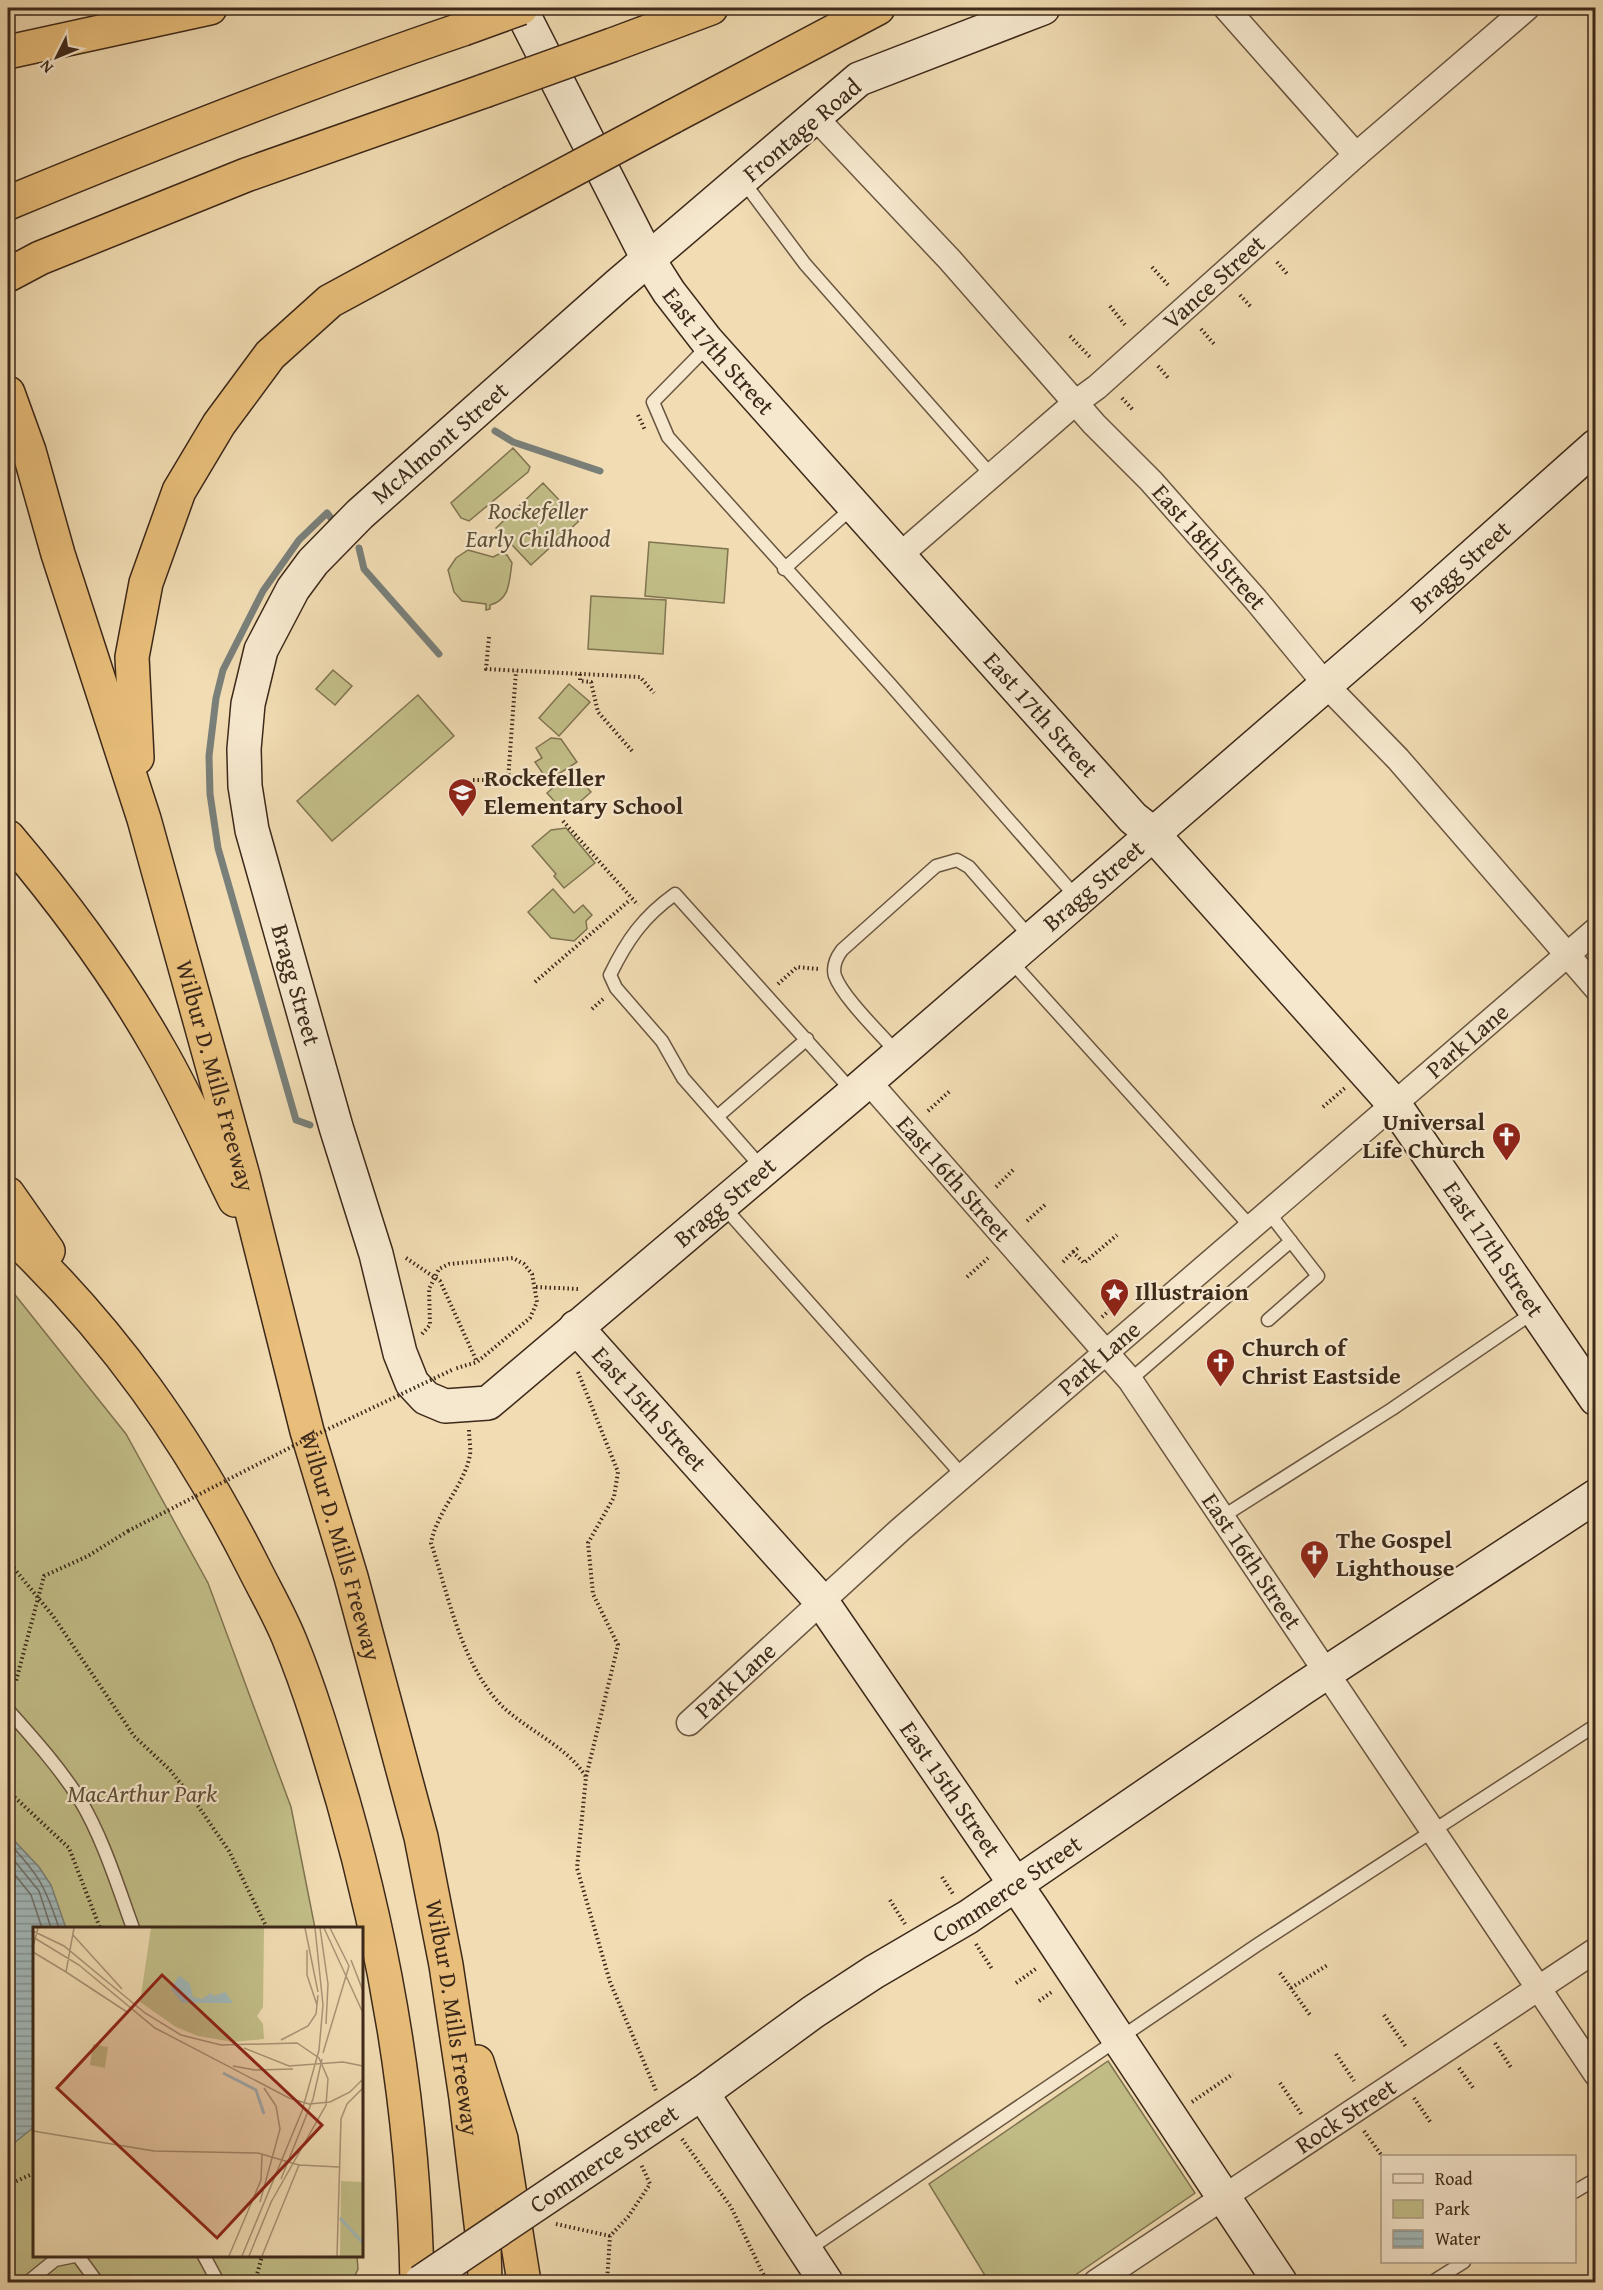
<svg xmlns="http://www.w3.org/2000/svg" width="1603" height="2290" font-family="'Gentium Book Plus',serif">
<style>
.park{fill:#c2be88;stroke:#807451;stroke-width:1.5}
.water{fill:url(#water-rules);stroke:#797f79;stroke-width:1.5}
.lines{fill:none;stroke-linecap:round;stroke-linejoin:round}
.shore{stroke:#6f706a;stroke-width:1.5}
.stream{stroke:#797f79;stroke-width:7}
.lane-casing{stroke:#6a5640;stroke-width:15}
.street-casing{stroke:#6a5640;stroke-width:27}
.secondary-casing{stroke:#3d291a;stroke-width:36}
.highway-casing{stroke:#3d291a;stroke-width:36}
.path{stroke:#3d291a;stroke-width:4;stroke-dasharray:1.5 3;stroke-linecap:butt}
.lane{stroke:#f6e8ce;stroke-width:12}
.street{stroke:#f6e8ce;stroke-width:24}
.secondary{stroke:#f6e8ce;stroke-width:33}
.highway{stroke:#e8be7a;stroke-width:33}
.secondary-bridge-casing{stroke:#3d291a;stroke-width:36;stroke-linecap:butt}
.highway-bridge-casing{stroke:#3d291a;stroke-width:36;stroke-linecap:butt}
.path-bridge{stroke:#3d291a;stroke-width:4;stroke-dasharray:1.5 3;stroke-linecap:butt}
.secondary-bridge{stroke:#f6e8ce;stroke-width:33}
.highway-bridge{stroke:#e8be7a;stroke-width:33}
.labels{text-anchor:middle;stroke-width:4.5;stroke-linejoin:round;paint-order:stroke}
.street-label{font-size:24px;fill:#3d291a;stroke:#f6e8ce}
.park-label{font-size:24px;font-style:italic;fill:#5e4e36;stroke:#f6e8ce}
.poi-label{font-size:24px;font-weight:bold;fill:#3d291a;stroke:#f6e8ce;text-anchor:start}
.inset-river{fill:none;stroke:#a1b8b9;stroke-width:3}
.inset-road{fill:none;stroke:#a99476;stroke-width:1.5}
.view{fill:#8f2418;fill-opacity:0.15;stroke:#8f2418;stroke-width:3}
.inset-edge{fill:none;stroke:#3d291a;stroke-width:3}
</style>
<defs>
<pattern id="water-rules" width="6" height="5" patternUnits="userSpaceOnUse" patternTransform="scale(1.5)"><rect width="6" height="5" fill="#a1b8b9"/><path d="M0 2.5h6" fill="none" stroke="#849696"/></pattern>
</defs>
<rect width="100%" height="100%" fill="#f1dcb3"/>
<filter id="stains"><feTurbulence type="fractalNoise" baseFrequency=".00333" numOctaves="4"/><feColorMatrix values="0 0 0 0 .2 0 0 0 0 .09 0 0 0 0 .02 0 0 0 .5 -.17"/></filter>
<radialGradient id="worn" r=".72"><stop offset=".6" stop-color="#630" stop-opacity="0"/><stop offset="1" stop-color="#630" stop-opacity=".3"/></radialGradient>
<path class="park" d="M513,448L530,467L528,472L469,521L461,518L451,503Z
M543,483L579,521L531,565L496,528Z
M649,542L728,549L724,603L645,596Z
M468,550L493,557L501,553L507,555L512,563C509,582 510,600 490,605V609L486,610V604L462,601L454,592L448,570L456,558Z
M591,596L666,600L663,654L588,649Z
M333,670L352,686L335,705L316,689Z
M569,684L590,702L559,736L539,718Z
M418,695L454,736L332,841L297,801Z
M551,738L561,739L577,762L548,781L535,762L542,758L536,748Z
M572,771L591,792L566,814L547,793Z
M566,828L595,863L564,888L554,876L556,874L532,846L551,830Z
M553,889L574,913L583,905L592,915L586,921L587,929L574,941L551,938L528,912Z
M8,1286L126,1434L208,1583L291,1807L315,1928H34V2256H357L358,2269L352,2282H8Z
M1108,2061L1195,2193L1065,2282H989L929,2184Z"/>
<path class="water" d="M8,1834L39,1867L51,1885L66,1928H34V2127L8,2148Z"/>
<g class="lines">
<path class="shore" d="M8,1842C39,1875 45,1886 59,1928
M8,1853L39,1891L51,1928
M8,1866L31,1895L42,1928"/>
<path class="stream" d="M495,431L513,442L600,471
M359,548L364,569L439,654
M310,1125L296,1120L218,848L210,794L209,756L216,698L223,670L263,591L299,540L327,513L331,518"/>
<defs>
<path id="lane" d="M743,181L805,264L992,476
M709,345L653,402L668,437L889,683L1077,898
M784,569L853,507
M1009,959L1251,1227
M898,1054C882,1035 843,998 835,976C832,966 836,958 842,950L936,866L957,860L969,867L1031,938
M718,1116L807,1039
M763,1169L683,1078L662,1041L616,988L610,975C627,940 643,917 675,894L853,1092
M723,1206L963,1476
M1268,1320L1318,1276L1269,1213
M1130,1380L1291,1241
M1222,1517L1392,1409L1534,1312
M8,1710C33,1738 60,1768 80,1800C103,1838 118,1887 133,1928
M1574,2192L1596,2179
M806,2251L1257,1945L1596,1725
M78,2256L97,2282
M204,2256L218,2282
M28,2282L55,2260L75,2256
M1432,2282L1464,2262"/>
<g id="street">
<path d="M1226,8L1356,155"/>
<path id="s1" d="M814,116L950,260L1094,424L1151,481L1256,600L1326,685L1398,759L1596,988"/>
<path id="s2" d="M900,555L1075,403L1097,387L1356,155L1527,8"/>
<path id="s3" d="M868,1081L1130,1380L1596,2074"/>
<path id="s4" d="M689,1723L900,1530L1596,930"/>
<path id="s5" d="M1096,2282L1596,1950"/>
</g>
<g id="secondary">
<path id="s6" d="M520,8L648,259L669,292L707,341L1133,818L1152,833L1394,1104L1596,1399"/>
<path id="s7" d="M1043,8L859,79L618,285L360,514L313,562L293,589L261,650L248,704L244,749L245,786L252,830L336,1127L376,1254L400,1353L412,1383L426,1398L445,1406L488,1403L854,1093L1411,611L1596,446"/>
<path id="s8" d="M576,1327L822,1602L1031,1907L1280,2282"/>
<path d="M702,2093L826,2282"/>
<path id="s9" d="M565,2185L702,2093L813,2012L874,1972L968,1917L1303,1688L1596,1496"/>
</g>
<g id="highway">
<path d="M612,45L711,8"/>
<path d="M8,52L210,8"/>
<path d="M672,117L878,8"/>
<path d="M8,203C158,141 309,81 463,29"/>
<path d="M8,275L40,258L246,175L484,91"/>
<path id="s10" d="M8,393L29,451L58,554L144,819L243,1176L307,1431L351,1577L421,1837L446,1965L466,2098L484,2249L485,2282"/>
<path d="M137,758L132,657L146,583L179,491L219,424L270,355L330,301L511,203"/>
<path d="M8,837C64,903 116,973 159,1049C187,1097 210,1150 235,1200"/>
<path d="M8,1194L48,1251"/>
<path d="M8,1232C113,1331 189,1439 254,1568C266,1592 280,1616 290,1641C311,1692 327,1747 343,1801C388,1958 414,2119 417,2282"/>
<path d="M477,2062L501,2139L524,2282"/>
</g>
</defs>
<use href="#lane" class="lane-casing"/>
<use href="#street" class="street-casing"/>
<use href="#secondary" class="secondary-casing"/>
<use href="#highway" class="highway-casing"/>
<path class="path" d="M1277,262L1288,275
M1152,267L1168,285
M1240,295L1251,307
M1110,306L1125,325
M1201,329L1214,344
M1070,336L1090,357
M1158,366L1169,379
M1122,398L1133,410
M638,415L645,430
M489,637L486,669L640,677L654,693
M580,674V681L591,682L598,712L633,752
M473,780H508L516,671
M563,821L638,905
M535,982L630,900
M778,984L797,967L818,969
M592,1009L603,999
M1323,1107L1345,1088
M928,1111L951,1090
M996,1187L1013,1170
M1027,1221L1047,1203
M1073,1252L1078,1248
M406,1258L440,1281L477,1362
M1063,1262L1073,1252L1084,1263L1117,1235
M967,1277L988,1258
M536,1287L579,1289
M1102,1317L1112,1308L1119,1284
M422,1334L430,1325L429,1289L439,1269L449,1264L513,1258L524,1264L532,1274L537,1302L530,1318L477,1362L454,1369
M578,1372L618,1472L614,1497L588,1543L593,1594L618,1645L586,1777L577,1868L610,1982L657,2093
M469,1430C469,1438 471,1447 470,1455C464,1486 437,1511 431,1543C449,1597 461,1664 502,1706C528,1731 567,1746 586,1777
M8,1561L53,1616L134,1736L170,1770L196,1803L229,1851L267,1928
M10,1687L16,1681L44,1576L88,1556L128,1531
M8,1791L69,1848L100,1928
M942,1877L953,1894
M890,1900L905,1924
M976,1944L992,1969
M1280,1973L1310,2015
M1016,1983L1037,1968
M1291,1988L1329,1964
M1039,2001L1053,1991
M1384,2015L1406,2047
M1495,2043L1512,2069
M1336,2054L1354,2081
M1459,2068L1474,2089
M1280,2083L1302,2115
M1414,2098L1431,2123
M1192,2102L1233,2074
M1364,2131L1382,2156
M682,2139L731,2207L767,2282
M8,2185L34,2173
M556,2224L610,2236
M255,2282L262,2256
M607,2282L610,2236L628,2217L650,2184L641,2164"/>
<use href="#lane" class="lane"/>
<use href="#street" class="street"/>
<use href="#secondary" class="secondary"/>
<use href="#highway" class="highway"/>
<defs>
<path id="secondary-bridge" d="M421,2282L565,2185"/>
<path id="highway-bridge" d="M463,29L521,8
M484,91L612,45
M511,203L672,117"/>
</defs>
<use href="#secondary-bridge" class="secondary-bridge-casing"/>
<use href="#highway-bridge" class="highway-bridge-casing"/>
<path class="path-bridge" d="M128,1531L303,1441L454,1369"/>
<use href="#secondary-bridge" class="secondary-bridge"/>
<use href="#highway-bridge" class="highway-bridge"/>
</g>
<defs>
<symbol id="school-pin" viewBox="-11 -11 22 30"><path d="M0 17L-7.5 6A9.5 9.5 0 1 1 7.5 6Z" fill="#8f2418" stroke="#f6e8ce"/><path d="M0-5L7-2L0 1L-7-2ZM-4 1L0 2.5L4 1V4Q0 6-4 4Z" fill="#fff"/></symbol>
<symbol id="church-pin" viewBox="-11 -11 22 30"><path d="M0 17L-7.5 6A9.5 9.5 0 1 1 7.5 6Z" fill="#8f2418" stroke="#f6e8ce"/><path d="M-1.2-6h2.4v3.5h3.3v2.4h-3.3V6h-2.4V-.1h-3.3v-2.4h3.3Z" fill="#fff"/></symbol>
<symbol id="sight-pin" viewBox="-11 -11 22 30"><path d="M0 17L-7.5 6A9.5 9.5 0 1 1 7.5 6Z" fill="#8f2418" stroke="#f6e8ce"/><path d="M0-6L1.8-2.2L6-1.7L2.9 1.2L3.7 5.4L0 3.3L-3.7 5.4L-2.9 1.2L-6-1.7L-1.8-2.2Z" fill="#fff"/></symbol>
</defs>
<g fill-rule="evenodd">
<use href="#school-pin" x="446" y="776" width="33" height="45"/>
<use href="#church-pin" x="1490" y="1120" width="33" height="45"/>
<use href="#sight-pin" x="1098" y="1276" width="33" height="45"/>
<use href="#church-pin" x="1204" y="1346" width="33" height="45"/>
<use href="#church-pin" x="1298" y="1538" width="33" height="45"/>
</g>
<g class="labels">
<g class="street-label">
<text transform="translate(802 130) rotate(-40)" y="8">Frontage Road</text>
<text dy="8" stroke="none"><textPath href="#s2" startOffset="416">Vance Street</textPath></text>
<text dy="8" stroke="none"><textPath href="#s6" startOffset="398">East 17th Street</textPath></text>
<text transform="translate(440 443) rotate(-41)" y="8">McAlmont Street</text>
<text dy="8" stroke="none"><textPath href="#s1" startOffset="585">East 18th Street</textPath></text>
<text dy="8" stroke="none"><textPath href="#s7" startOffset="3154">Bragg Street</textPath></text>
<text dy="8" stroke="none"><textPath href="#s6" startOffset="884">East 17th Street</textPath></text>
<text dy="8" stroke="none"><textPath href="#s7" startOffset="2668">Bragg Street</textPath></text>
<text dy="8" stroke="none"><textPath href="#s7" startOffset="1372">Bragg Street</textPath></text>
<text dy="8" stroke="none"><textPath href="#s4" startOffset="1035">Park Lane</textPath></text>
<text dy="8" stroke="none"><textPath href="#s10" startOffset="714">Wilbur D. Mills Freeway</textPath></text>
<text dy="8" stroke="none"><textPath href="#s3" startOffset="130">East 16th Street</textPath></text>
<text dy="8" stroke="none"><textPath href="#s7" startOffset="2182">Bragg Street</textPath></text>
<text dy="8" stroke="none"><textPath href="#s6" startOffset="1586">East 17th Street</textPath></text>
<text dy="8" stroke="none"><textPath href="#s4" startOffset="549">Park Lane</textPath></text>
<text dy="8" stroke="none"><textPath href="#s8" startOffset="110">East 15th Street</textPath></text>
<text dy="8" stroke="none"><textPath href="#s10" startOffset="1200">Wilbur D. Mills Freeway</textPath></text>
<text dy="8" stroke="none"><textPath href="#s3" startOffset="616">East 16th Street</textPath></text>
<text dy="8" stroke="none"><textPath href="#s4" startOffset="63">Park Lane</textPath></text>
<text dy="8" stroke="none"><textPath href="#s8" startOffset="596">East 15th Street</textPath></text>
<text dy="8" stroke="none"><textPath href="#s9" startOffset="532">Commerce Street</textPath></text>
<text dy="8" stroke="none"><textPath href="#s10" startOffset="1686">Wilbur D. Mills Freeway</textPath></text>
<text dy="8" stroke="none"><textPath href="#s5" startOffset="300">Rock Street</textPath></text>
<text transform="translate(604 2159) rotate(-34)" y="8">Commerce Street</text>
</g>
<g class="park-label">
<text x="538" y="519">Rockefeller<tspan x="538" dy="28">Early Childhood</tspan></text>
<text x="142" y="1802">MacArthur Park</text>
</g>
<g class="poi-label">
<text x="484" y="786">Rockefeller<tspan x="484" dy="28">Elementary School</tspan></text>
<text x="1485" y="1130" text-anchor="end">Universal<tspan x="1485" dy="28">Life Church</tspan></text>
<text x="1135" y="1300">Illustraion</text>
<text x="1242" y="1356">Church of<tspan x="1242" dy="28">Christ Eastside</tspan></text>
<text x="1336" y="1548">The Gospel<tspan x="1336" dy="28">Lighthouse</tspan></text>
</g>
</g>
<g transform="translate(33 1927)">
<rect width="330" height="330" fill="#f1dcb3"/>
<path d="M308,254L330,255V329H307Z" fill="#c2be88"/>
<path d="M118,1H231L230,80L224,89L230,97L231,112L200,115L165,109L143,100L107,75ZM60,117L75,120L72,141L57,138Z" fill="#c2be88"/>
<path d="M146,48L157,57L160,70L169,72L178,66L181,69L192,65L200,76H149L138,62Z" fill="#a1b8b9"/>
<path class="inset-river" d="M190,146L223,163L231,187M307,291L330,316"/>
<path class="inset-road" d="M272,1L285,65M287,1L295,57L293,97M291,1L330,86M0,4L31,19L112,86L148,108L188,118L264,116L286,131L295,152L293,178L237,277M40,8L89,62M0,10L46,38L122,101L256,171L276,177L297,175L317,165L330,152M0,20L5,1M0,25L33,45L41,1M318,33L330,64M33,45L94,85M274,48V23M274,48L284,78M248,113L275,99L283,87L285,68M211,121L256,139L310,135L330,139M290,126L316,39L297,1M200,139L222,143L260,142M0,204L121,224L225,226L266,238L306,240M248,252L280,172L289,132M227,275L247,202L243,179L231,161M196,329L228,253L229,227M209,329L269,184L286,123L290,78L282,1M216,329L239,273M229,329L266,238M304,329L308,192L314,177L330,161"/>
<path class="view" d="M129,48L289,198L184,311L24,161Z"/>
<rect width="330" height="330" class="inset-edge"/>
</g>
<rect width="1603" height="2290" fill="none" stroke="#f1dcb3" stroke-width="30"/>
<rect x="9" y="9" width="1585" height="2272" fill="none" stroke="#3d291a" stroke-width="3"/>
<rect x="15" y="15" width="1573" height="2260" fill="none" stroke="#3d291a" stroke-width="1.5"/>
<rect x="1381" y="2155" width="195" height="108" fill="#f6e8ce" stroke="#ac9c86" stroke-width="1.5"/>
<rect x="1393" y="2174" width="30" height="9" fill="#f6e8ce" stroke="#ac9c86" stroke-width="1.5"/>
<text x="1435" y="2185" font-size="18" fill="#3d291a">Road</text>
<rect x="1393" y="2200" width="30" height="18" fill="#c2be88" stroke="#ac9c86" stroke-width="1.5"/>
<text x="1435" y="2215" font-size="18" fill="#3d291a">Park</text>
<rect x="1393" y="2230" width="30" height="18" fill="url(#water-rules)" stroke="#ac9c86" stroke-width="1.5"/>
<text x="1435" y="2245" font-size="18" fill="#3d291a">Water</text>
<g transform="translate(57 57) rotate(227)" stroke="#f6e8ce" stroke-width="4.5" paint-order="stroke">
<path d="M0-4.5L10 22L0 15L-10 22Z" fill="#3d291a"/>
<text y="-9" font-size="16" font-weight="bold" text-anchor="middle" fill="#3d291a">N</text>
</g>
<rect width="100%" height="100%" filter="url(#stains)"/>
<rect width="100%" height="100%" fill="url(#worn)"/>
</svg>
